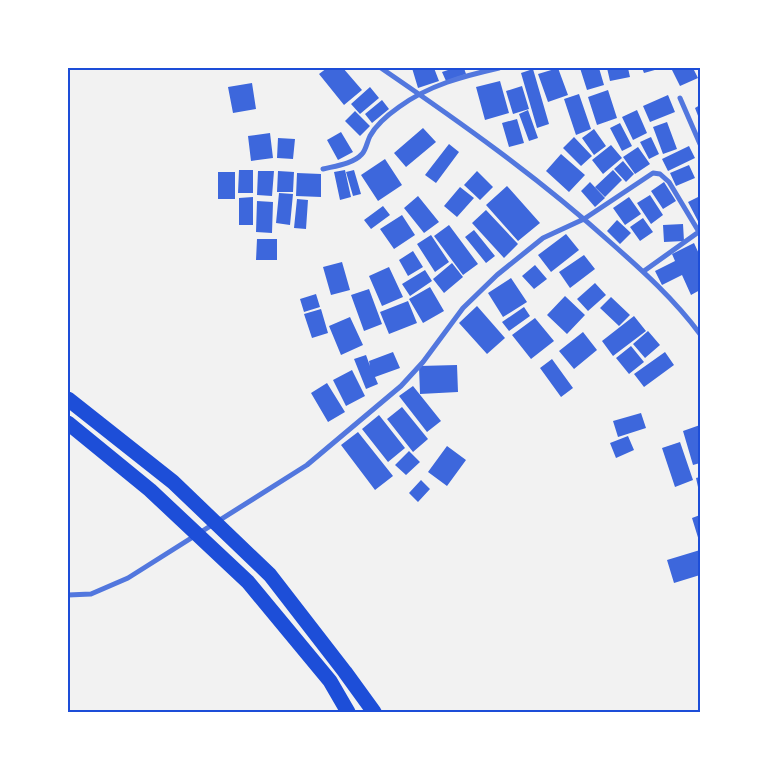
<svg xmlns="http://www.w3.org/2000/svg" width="768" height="780" font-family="'Libre Baskerville',serif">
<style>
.building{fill:#3d67dc}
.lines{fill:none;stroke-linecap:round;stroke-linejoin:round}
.minor{stroke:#5277de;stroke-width:5}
.motorway{stroke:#1d4ed8;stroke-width:15}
.neatline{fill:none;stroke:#1d4ed8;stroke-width:2}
</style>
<rect width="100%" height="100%" fill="#f2f2f2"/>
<path class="building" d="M327,68H343L362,90L344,105L319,74Z
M412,68H434L439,81L418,88Z
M454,68H464L466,74L446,81L442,72Z
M558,68L568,95L548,102L538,74Z
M580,68H599L604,85L587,90Z
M607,68H628L630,77L610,81Z
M642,68H662L644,73Z
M671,68H693L698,78L680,86Z
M533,69L549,124L537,128L521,73Z
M500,81L509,113L485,120L476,87Z
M252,83L256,109L233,113L228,87Z
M522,86L529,109L513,114L506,91Z
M370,87L379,98L360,114L351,104Z
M608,90L617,118L597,125L588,97Z
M579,94L591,129L576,135L564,99Z
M668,95L675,112L650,122L643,106Z
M382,100L389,109L372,123L365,114Z
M700,105V121L695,108Z
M528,110L538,138L529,141L519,114Z
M637,110L647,133L633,140L622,117Z
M355,111L370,126L360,136L345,121Z
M517,119L524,143L509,147L502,123Z
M667,122L677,149L663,154L653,127Z
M620,123L632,146L622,151L610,128Z
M423,128L436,142L406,167L394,153Z
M594,129L606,146L594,155L582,138Z
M341,132L353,152L338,160L327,140Z
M270,133L273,158L251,161L248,136Z
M574,137L592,156L581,166L563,148Z
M651,137L659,154L649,159L640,142Z
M278,138L295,139L293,159L277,158Z
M449,144L459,152L436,183L425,175Z
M611,145L622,158L603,174L592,160Z
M689,146L695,158L668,171L662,159Z
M638,147L650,164L635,174L623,157Z
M561,154L585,175L569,192L546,171Z
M385,159L402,185L378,201L361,175Z
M623,161L634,174L626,182L614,169Z
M689,165L695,178L676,186L670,173Z
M239,170H253V193H238Z
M345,170L351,197L340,200L334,172Z
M354,170L361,194L353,196L346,172Z
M613,170L622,180L605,197L595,187Z
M258,171H274L272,196L257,195Z
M278,171L294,172L293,192H277Z
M477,171L493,187L480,200L464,185Z
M218,172H235V199H218Z
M297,173L321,174V197L296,196Z
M590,182L605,198L595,207L581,191Z
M664,182L676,201L663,209L651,191Z
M507,186L540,223L518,241L486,205Z
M460,187L474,198L457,217L444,206Z
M279,193L293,194L290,225L276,223Z
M650,195L663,215L651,224L637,203Z
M418,196L439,222L424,233L404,208Z
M700,196V225L688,202Z
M253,197V225H239V198Z
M629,197L641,214L625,225L613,208Z
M297,199L308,200L306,229L294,228Z
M257,201L273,202L272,233L256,232Z
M383,206L390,215L371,229L364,220Z
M486,210L518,244L504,258L472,223Z
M402,215L415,235L394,249L380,229Z
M643,218L653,232L640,241L630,227Z
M617,220L631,233L620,244L607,231Z
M683,224L684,241L664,242L663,225Z
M449,225L478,264L463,275L434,236Z
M474,230L495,256L486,263L465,237Z
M566,234L579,250L551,272L538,255Z
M431,235L449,262L435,272L417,244Z
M257,239H277V260H256Z
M694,243L700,256V290L691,295L682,275L662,285L655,271L675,261L672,254Z
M413,251L423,267L408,276L399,260Z
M584,255L595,269L570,288L559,272Z
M342,262L350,290L331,295L323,267Z
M452,263L463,277L444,293L433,279Z
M535,265L547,279L534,289L522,276Z
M389,267L403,297L382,306L369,276Z
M425,270L432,281L410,296L402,284Z
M511,278L527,302L503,317L488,293Z
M595,283L606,295L588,311L577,299Z
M430,287L444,311L423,323L409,299Z
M369,289L382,324L364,331L351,295Z
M316,294L320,307L304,312L300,299Z
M565,296L585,315L567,334L547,315Z
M611,297L630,315L619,326L600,308Z
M408,301L417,323L389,334L380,312Z
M477,306L505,338L487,354L459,323Z
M524,307L530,316L509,331L502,322Z
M321,309L328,333L312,338L304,314Z
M634,316L646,331L613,356L602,341Z
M350,317L363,345L341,355L329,326Z
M535,318L554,341L531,359L512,335Z
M648,331L660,345L645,358L633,344Z
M583,332L597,350L574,369L559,351Z
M631,346L644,362L629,374L616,358Z
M393,352L400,368L375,377L378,384L366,389L354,359L366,355L370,366L369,361Z
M665,352L674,365L644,387L634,374Z
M552,359L573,388L561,397L540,368Z
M457,365L458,392L420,394L419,366Z
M352,370L365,396L346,406L333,380Z
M327,383L345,412L328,422L311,393Z
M413,386L441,421L427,432L399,396Z
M402,407L428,439L413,452L387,419Z
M641,413L646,428L618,437L613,421Z
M379,415L405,448L388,462L362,429Z
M700,425V463L693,465L683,431Z
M358,432L393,476L375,490L341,445Z
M628,436L634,450L616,458L610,443Z
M680,442L693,480L675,487L662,448Z
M447,446L466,460L447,486L428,472Z
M409,451L420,462L406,475L395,465Z
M700,477V496L696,478Z
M421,480L430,489L418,502L409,493Z
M700,515V544L692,518Z
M700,550V575L674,583L667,560Z"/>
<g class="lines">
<path class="minor" d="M381,68C460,122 539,178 610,242C643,271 674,299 700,334
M680,98L700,144
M323,169C335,166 353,164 362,154C366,150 367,142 370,136C376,125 389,114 399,107C429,85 464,76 499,68
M644,271L700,231
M68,595L91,594L128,578L307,465L401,386L423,362L463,308L497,275L543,238L584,219L653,173L660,174L669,182L699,232"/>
<path class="motorway" d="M68,399L173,482L270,575L345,672L374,712
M68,423L150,490L248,582L330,681L348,712"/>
</g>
<rect width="768" height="780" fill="none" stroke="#ffffff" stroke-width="138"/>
<rect x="69" y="69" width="630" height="642" class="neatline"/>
</svg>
